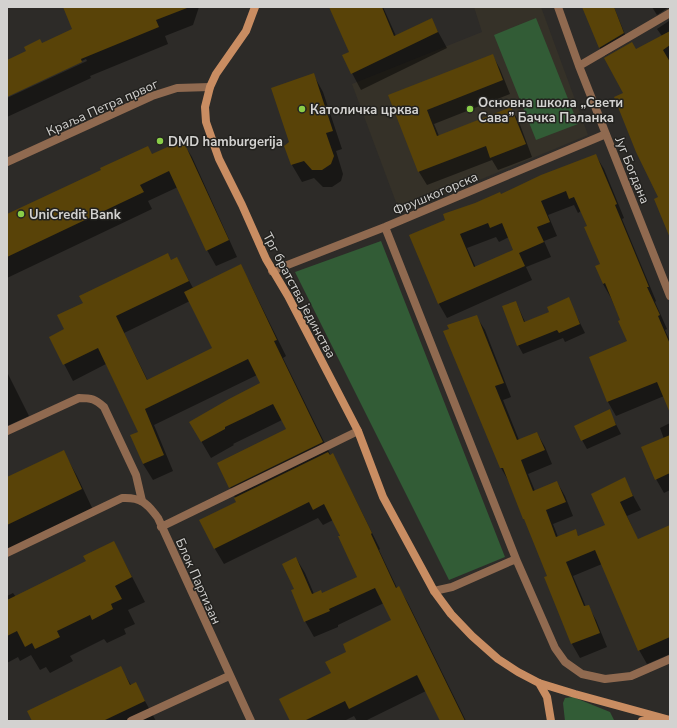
<svg xmlns="http://www.w3.org/2000/svg" width="677" height="728" font-family="'Nunito Sans',sans-serif">
<style>
.built{fill:#353128}
.green{fill:#325c36}
.shadow{fill:#0007;fill-rule:evenodd}
.building{fill:#594308;fill-rule:evenodd}
.lines{fill:none;stroke-linecap:round;stroke-linejoin:round}
.lane{stroke:#906a50;stroke-width:8}
.street{stroke:#906a50;stroke-width:8}
.secondary{stroke:#c98d62;stroke-width:8}
.poi-dot{fill:#8ace48;stroke:#23221f;stroke-width:1.5}
.labels{text-anchor:middle;stroke-width:3;stroke-linejoin:round;paint-order:stroke}
.poi-label{font-size:13px;font-weight:bold;fill:#d3d2d0;stroke:#23221f;text-anchor:start}
.street-label{font-size:13px;fill:#d3d2d0;stroke:#23221f}
</style>
<rect width="100%" height="100%" fill="#2d2b28"/>
<path class="built" d="M474,7H541L588,135L400,213L352,84L482,32Z"/>
<path class="green" d="M536,18L578,124L536,140L494,35Z
M381,241L505,557L449,580L295,272Z
M573,697L610,712L614,720L565,721L563,703L565,698Z"/>
<path class="shadow" d="M70,7H199L193,25L165,36L168,44L90,76L91,78L7,117V98L87,61L86,59L7,96V61L73,30Z
M330,7H383L396,36L431,19L447,48L361,90L352,73L350,53Z
M585,7H614L628,42L605,56L600,48L584,9Z
M652,7H669L657,15Z
M669,21L670,22V235L660,198L625,94L636,50L662,36L657,29Z
M493,56L500,69L510,94L434,124L439,136L511,108L519,122L532,157L498,170L492,160L427,185L419,172L390,96Z
M313,74L323,92L342,149L336,151L343,174L341,181L332,187H323L314,178L302,182L292,165L285,146L290,142Z
M182,141L192,157L237,257L216,266L207,250L178,187L148,201L152,209L7,278V215L153,155Z
M596,156L604,169L624,218L622,219L656,301L655,302L667,329L665,330L670,341V411L664,396L616,416L608,402L590,357L628,342L621,321L611,298L603,284L601,264L588,227L581,211L578,213L574,205L548,215L557,236L544,241L551,257L526,267L532,280L447,318L439,304L411,235L447,220L501,195ZM496,237L499,242L509,237L515,250L476,268L467,248Z
M177,258L193,288L240,266L249,281L286,356L283,358L331,456L332,455L341,470L380,549L379,550L397,588H399L408,603L466,721H437L440,720L426,691L365,721H357L354,716L344,721H291L332,674L348,652L392,620L384,603L338,625V627L314,637L305,621L295,590L296,558L305,573L314,594H322L358,577L333,520L323,525L318,518L224,564L215,549L201,520L237,502L230,487L287,430L282,420L233,444L234,445L211,458L190,422L262,384L257,375L154,425L173,471L153,480L143,464L139,433L106,364L73,381L50,337L65,330ZM190,301L213,349L148,381L124,333Z
M568,299L585,333L565,342L563,338L523,354L518,345L516,302L525,322L551,312Z
M476,316L485,330L511,397L503,400L519,440L537,433L545,447L552,464L528,474L535,491L557,482L565,496L573,516L553,524L558,537L575,530L579,537L607,526L624,479L641,510L627,516L638,540L670,526V654L647,664L639,650L602,564L573,576L586,607L588,606L596,620L607,647L580,658L572,644L545,578L549,577L509,482L501,468Z
M7,372L29,416L7,426Z
M609,411L621,434L587,449L582,440Z
M670,423V490L664,493L656,479L664,439L660,428Z
M63,451L77,476L95,514L7,556V478Z
M113,542L127,567L145,602L128,610L135,624L124,629L126,634L107,643L104,639L70,656L73,661L50,673L46,667L40,670L31,655L20,661L18,657L7,663V596L13,593L16,597L87,562Z
M120,667L131,685L135,683L156,721H33Z"/>
<path class="building" d="M63,7H187V8L156,20L159,27L81,59L82,62L7,97V60L26,51L24,47L40,39L42,43L72,29Z
M329,7H382L394,36L432,18L438,32L351,74L342,55L349,52Z
M582,7H614L624,33L599,48Z
M670,31V45L663,50L670,62V238L654,199L658,197L636,152L614,97L623,93L604,58L632,42L636,49Z
M493,54L503,80L427,110L437,136L511,107L526,144L490,158L486,146L418,172L388,95Z
M314,73L333,131L326,133L334,156L331,164L322,170H312L304,161L291,165L284,146L289,142L271,88Z
M183,140L229,240L206,251L169,171L140,185L144,192L7,257V214L101,170L100,168L148,146L152,154Z
M596,154L617,204L615,205L649,287H647L660,315L658,316L670,344V413L657,382L607,402L589,357L627,341L618,321L620,320L605,283L603,284L595,266L600,264L584,227L587,226L574,197L569,199L566,191L541,201L550,222L537,227L544,242L519,253L525,266L438,304L409,235L445,220L443,214L475,203L500,192L501,194L541,175ZM488,223L490,228L502,223L513,250L474,267L460,234Z
M168,253L171,260L177,257L189,281L116,316L147,380L212,348L184,292L241,264L277,340L274,341L323,442L229,488L217,463L286,429L273,404L225,427V429L201,442L189,422L229,399L260,383L248,359L145,409L164,455L143,464L130,435L138,432L98,348L63,365L49,337L64,329L57,315L83,303L79,296Z
M569,297L580,324L559,333L557,330L517,346L502,306L516,301L524,322L549,312L547,307Z
M477,315L504,383L495,386L517,440L537,432L545,450L521,460L533,491L557,481L566,502L546,510L556,537L576,529L578,536L605,525L591,494L625,477L633,496L620,502L638,539L670,525V637L638,651L595,550L566,562L584,606L589,605L600,633L571,644L544,577L547,576L524,519H523L503,468H500L443,331L449,329L447,325Z
M610,409L616,425L581,441L574,426Z
M670,435V473L655,480L641,447Z
M64,450L82,489L7,525V477Z
M328,452L330,455L333,453L372,533L371,534L396,588L399,586L465,721H440L417,675L349,709L345,701L304,721H290L279,699L331,673L325,662L346,652L343,644L391,620L375,588L329,609L330,611L304,622L291,590L294,589L282,564L296,557L312,594L321,590L322,593L357,577L338,536H340L324,504L313,510L309,502L214,549L199,520L236,502L234,498Z
M114,541L132,577L115,586L122,599L111,604L113,609L92,620L90,615L57,631L60,637L35,649L32,643L25,647L17,631L7,636V600L86,561L83,556Z
M121,666L130,685L136,682L145,701L103,721H32L27,711Z"/>
<g class="lines">
<path class="lane" d="M7,431L79,398C92,398 95,399 104,407L136,475L142,501
M131,721L229,676"/>
<path class="street" d="M558,7L579,66L670,296
M579,66L670,13
M7,162L152,96L177,88L210,87
M385,227L516,559L452,587L434,591
M272,271L385,227L606,134
M161,527L358,431
M7,553L122,498C141,497 147,503 158,518L251,721
M516,559L555,648L565,662L582,674L605,679L631,676L670,659"/>
<path class="secondary" d="M255,7L246,31L216,74L210,87L205,107L206,122L219,159L242,205L266,259L288,296L358,431L383,497L434,591L451,614L472,636L498,659L518,672L539,683L575,694L670,720
M539,683L547,697L551,721
M642,721L658,720"/>
</g>
<g class="poi-dot">
<circle cx="302" cy="109" r="4"/>
<circle cx="470" cy="109" r="4"/>
<circle cx="160" cy="141" r="4"/>
<circle cx="21" cy="214" r="4"/>
</g>
<g class="labels">
<g class="poi-label">
<text x="478" y="107">Основна школа „Свети<tspan x="478" dy="15">Сава” Бачка Паланка</tspan></text>
<text x="310" y="114">Католичка црква</text>
<text x="168" y="146">DMD hamburgerija</text>
<text x="29" y="219">UniCredit Bank</text>
</g>
<g class="street-label">
<text transform="translate(102 107) rotate(-24)" y="5">Краља Петра првог</text>
<text transform="translate(633 170) rotate(68)" y="5">Југ Богдана</text>
<text transform="translate(435 193) rotate(-23)" y="5">Фрушкогорска</text>
<text transform="translate(300 295) rotate(62)" y="5">Трг братства јединства</text>
<text transform="translate(199 581) rotate(66)" y="5">Блок Партизан</text>
</g>
</g>
<rect width="677" height="728" fill="none" stroke="#d3d2d0" stroke-width="16"/>
</svg>
